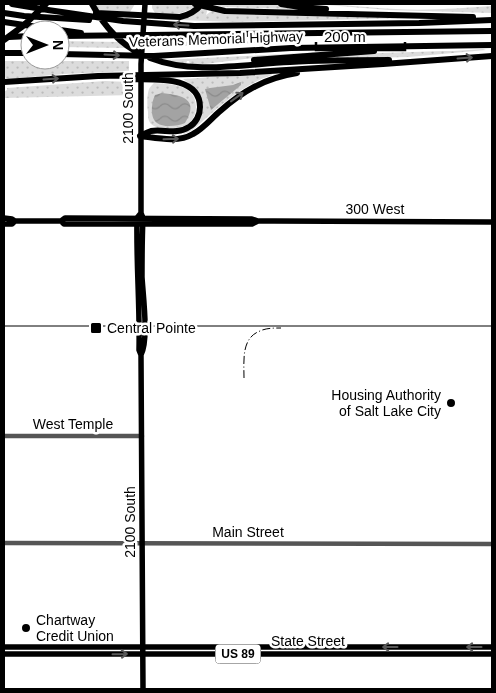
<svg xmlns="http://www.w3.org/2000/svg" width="496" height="693" font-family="Arial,sans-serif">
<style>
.grass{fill:url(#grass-dots)}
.water{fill:url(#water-waves)}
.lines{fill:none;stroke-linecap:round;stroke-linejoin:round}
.minor{stroke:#555;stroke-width:4.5}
.major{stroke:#000;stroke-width:5.5}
.highway{stroke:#000;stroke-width:6}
.tram{stroke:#000;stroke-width:1}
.rail{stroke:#000;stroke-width:1;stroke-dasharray:8 2.5 1 2.5;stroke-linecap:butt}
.oneway{stroke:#595959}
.poi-dot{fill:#000;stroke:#fff;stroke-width:2}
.labels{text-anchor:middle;stroke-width:5;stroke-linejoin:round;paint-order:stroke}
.shield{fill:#fff;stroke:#4c4c4c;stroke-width:1}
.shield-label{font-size:12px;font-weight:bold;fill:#000}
.street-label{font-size:14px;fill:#000;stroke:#fff}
.poi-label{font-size:14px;fill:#000;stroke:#fff;text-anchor:start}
</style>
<defs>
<pattern id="grass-dots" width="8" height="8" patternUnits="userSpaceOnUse" patternTransform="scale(1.25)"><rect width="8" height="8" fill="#dcdcdc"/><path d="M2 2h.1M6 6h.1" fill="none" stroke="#bbb" stroke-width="1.8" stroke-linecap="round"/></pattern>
<pattern id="water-waves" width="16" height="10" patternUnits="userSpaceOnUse" patternTransform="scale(1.25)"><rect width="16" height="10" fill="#a3a3a3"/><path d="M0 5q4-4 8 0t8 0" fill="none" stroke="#8b8b8b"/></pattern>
</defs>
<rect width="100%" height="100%" fill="#fff"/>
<path class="grass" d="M95,4H135L130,12L99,11Z
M152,4H166L167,5L194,4L197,5C182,16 172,14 155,13L152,8Z
M212,4H278L320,10L223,7Z
M315,4C342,4 368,8 396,9C428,11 460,8 492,6V13L388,10Z
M204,7L208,8L206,15L214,9L419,18L234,22L154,19V18H174Z
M60,41L119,42L126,48L60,47Z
M304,41L153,47V42Z
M483,49L486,50L408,57L285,60L351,54L444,51H454Z
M325,52L253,58L197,65L190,64L189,61H187L186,64L163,60Z
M4,61H129V71L64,74L9,79L4,77Z
M271,73L272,75C240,86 220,106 195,128L189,132L181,135L190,130L196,125L203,107L201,98L195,88L183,79Z
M105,81L129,82L133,87V95L4,98V92L7,90V88Z
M154,83C170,84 196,84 196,107C196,114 193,120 188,124C181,129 160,130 154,126C148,123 148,118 148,112C147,105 147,95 149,89C150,87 152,85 154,83Z"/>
<path class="water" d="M241,82V85L211,110L205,89L210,88L233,85Z
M162,93C182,95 200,99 185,123C178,126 164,128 157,123C149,117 152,101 155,95Z"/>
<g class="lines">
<path class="minor" d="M4,436H142
M4,543L492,544"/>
<path class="major" d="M141,213L137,218C136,262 140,306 139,350L141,355L143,689
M4,218L12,219L15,221H61L64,224H252L258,221H274L492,222
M61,221L65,218L252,219L258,221
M4,224H12L15,221
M141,355C149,340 143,295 142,277C142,257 142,238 143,218L141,213V64L145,4
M4,647H492
M4,654H492"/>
<path class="highway" d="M12,4L48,10L123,21L194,26L419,23L492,20
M92,4C103,24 120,44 141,54
M195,4L225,11L473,17
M281,4L300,7L326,9
M4,13L24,16L89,20
M96,13L180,17C189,15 196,11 202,4
M4,22L58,30
M60,30L81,33
M60,36L492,31
M9,37L30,36
M4,40L23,26L46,4
M4,53H30
M60,54L154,56L291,48L492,45
M150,58C194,75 244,64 290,62C323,60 356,60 389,60
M254,60L374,51
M129,79C151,80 200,74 200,107C200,115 196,123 189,127C177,135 164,129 151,131C148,132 144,134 140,136
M4,82L98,76L240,73L383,64L492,56
M140,136C157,138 178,143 193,134C203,129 211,119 219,112C243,91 265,78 297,73"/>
<path class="tram" d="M4,326H492"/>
<path class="rail" d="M244,378C244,361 241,338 260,331C266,328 274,328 281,328"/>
</g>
<defs><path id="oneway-shaft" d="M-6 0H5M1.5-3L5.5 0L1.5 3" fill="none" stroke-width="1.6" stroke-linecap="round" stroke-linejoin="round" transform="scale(1.25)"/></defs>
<g class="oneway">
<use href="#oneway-shaft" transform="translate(181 25) rotate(-177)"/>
<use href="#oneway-shaft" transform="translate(112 55) rotate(3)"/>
<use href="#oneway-shaft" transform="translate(465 58) rotate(-4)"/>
<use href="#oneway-shaft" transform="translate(51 79) rotate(-4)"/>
<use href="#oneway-shaft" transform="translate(237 97) rotate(-36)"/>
<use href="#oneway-shaft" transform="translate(171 139) rotate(-2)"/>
<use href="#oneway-shaft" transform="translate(390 647) rotate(-180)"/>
<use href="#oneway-shaft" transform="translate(474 647) rotate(-180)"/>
<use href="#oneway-shaft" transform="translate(120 654) rotate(-1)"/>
</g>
<g class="poi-dot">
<rect x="90" y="322" width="12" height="12" rx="2.5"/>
<circle cx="451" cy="403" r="5"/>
<circle cx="26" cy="628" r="5"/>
</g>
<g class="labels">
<rect class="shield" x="215.5" y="644.5" width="45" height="19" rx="4"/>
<g class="shield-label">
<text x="238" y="658">US 89</text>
</g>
<g class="street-label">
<text transform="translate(216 39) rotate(-2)" y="5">Veterans Memorial Highway</text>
<text transform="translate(128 108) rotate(-90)" y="5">2100 South</text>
<text x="375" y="214">300 West</text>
<text x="73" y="429">West Temple</text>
<text transform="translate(130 522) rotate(-90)" y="5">2100 South</text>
<text x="248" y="537">Main Street</text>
<text x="308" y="646">State Street</text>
</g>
<g class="poi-label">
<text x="107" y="333">Central Pointe</text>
<text x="441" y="400" text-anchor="end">Housing Authority<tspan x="441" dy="16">of Salt Lake City</tspan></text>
<text x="36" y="625">Chartway<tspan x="36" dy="16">Credit Union</tspan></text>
</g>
</g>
<rect width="496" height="693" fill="none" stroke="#000000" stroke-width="10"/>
<g transform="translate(45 45) rotate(90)"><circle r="24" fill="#ffffff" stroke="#999999"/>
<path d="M0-4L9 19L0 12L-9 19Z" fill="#000000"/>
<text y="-8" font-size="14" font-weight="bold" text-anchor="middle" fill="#000000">N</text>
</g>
<path d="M316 42v8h89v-8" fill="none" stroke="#000000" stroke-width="2.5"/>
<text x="324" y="42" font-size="15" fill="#000000" stroke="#ffffff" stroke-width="4" paint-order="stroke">200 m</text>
</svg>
